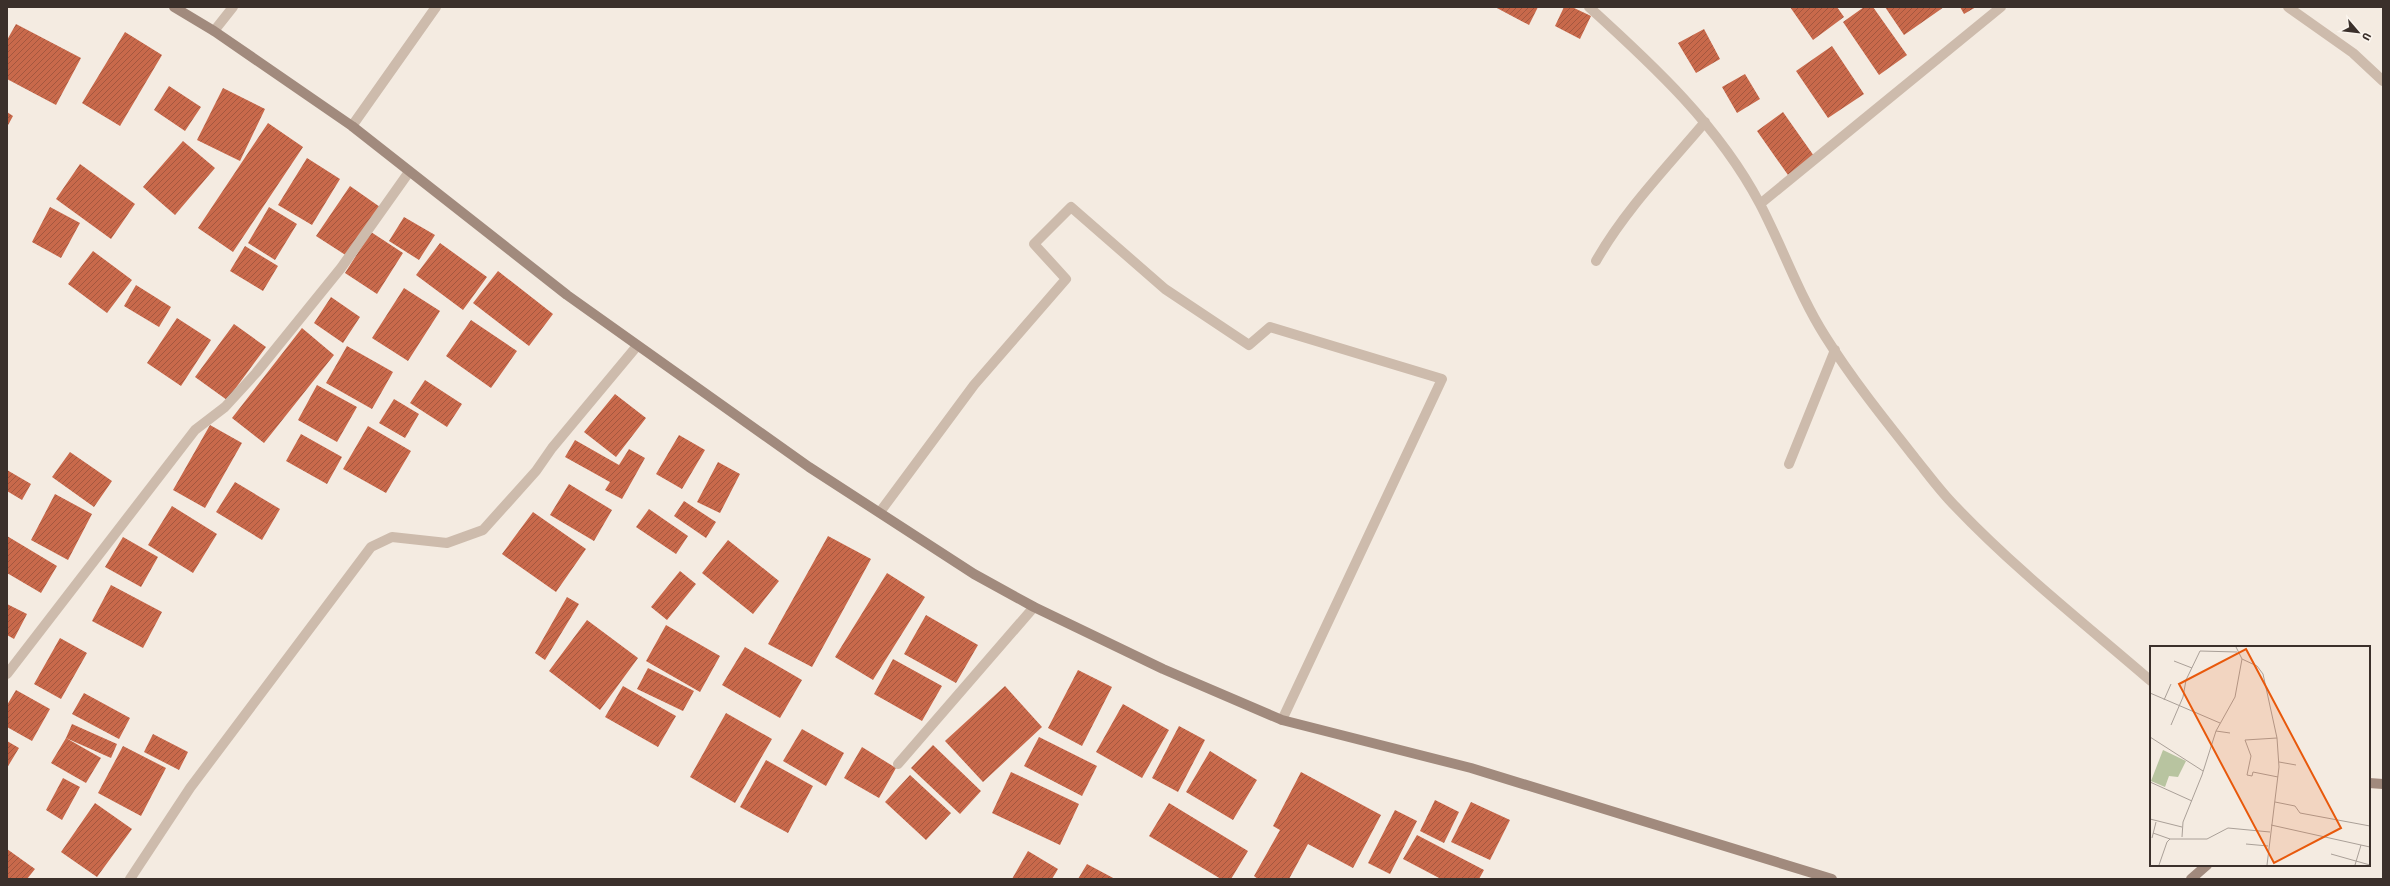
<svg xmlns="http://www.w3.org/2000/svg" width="2390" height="886" font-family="'Fira Sans Condensed',sans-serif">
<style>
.building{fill:url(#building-hatch)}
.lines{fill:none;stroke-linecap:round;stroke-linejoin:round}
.street{stroke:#cdbbac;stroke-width:10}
.secondary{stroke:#a18a7d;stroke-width:10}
.inset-road{fill:none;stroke:#aaa098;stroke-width:1}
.view{fill:#e8590c;fill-opacity:0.15;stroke:#e8590c;stroke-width:2}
.inset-edge{fill:none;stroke:#3b302b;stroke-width:2}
</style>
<defs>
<pattern id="building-hatch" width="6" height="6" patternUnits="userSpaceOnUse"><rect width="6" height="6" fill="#c8694b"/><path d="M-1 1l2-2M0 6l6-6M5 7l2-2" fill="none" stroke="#a4573f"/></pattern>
</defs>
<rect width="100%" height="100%" fill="#f4ebe1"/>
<path class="building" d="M1495,7H1538L1529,25Z
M1564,7H1572L1591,16L1580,39L1555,26Z
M1790,7H1837L1844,17L1813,40Z
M1864,7H1873L1907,55L1879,75L1843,22Z
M1885,7H1944L1904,35Z
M1960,7H1976L1964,14Z
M16,24L81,58L56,105L7,79V40Z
M1704,29L1720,59L1696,73L1678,43Z
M125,32L162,55L120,126L82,103Z
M1832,46L1864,94L1828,118L1796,71Z
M1745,74L1760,99L1737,113L1722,87Z
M169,86L201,107L185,131L154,110Z
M223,88L265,109L240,161L197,140Z
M7,112L13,116L7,127Z
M1783,112L1814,156L1788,175L1757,131Z
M268,123L303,147L233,252L198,228Z
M183,141L215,168L175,215L143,187Z
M307,158L340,179L312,225L278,205Z
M80,164L135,204L111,239L56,199Z
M350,186L380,207L347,256L316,236Z
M50,207L80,223L61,258L32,242Z
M269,207L297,224L275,260L248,243Z
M404,217L435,235L419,260L389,241Z
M371,232L403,253L377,294L345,273Z
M440,243L487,277L463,310L416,275Z
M245,246L278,266L263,291L230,271Z
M93,251L132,280L107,313L68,284Z
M498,271L553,314L529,346L473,303Z
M136,285L171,307L159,327L124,306Z
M404,288L440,311L408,361L372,338Z
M331,297L360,317L343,343L314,323Z
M177,318L211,340L181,386L147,363Z
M471,320L517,351L491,388L446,356Z
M234,324L266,347L227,400L195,377Z
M302,328L334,355L264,443L232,418Z
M347,346L393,372L372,409L326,383Z
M425,380L462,404L447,427L410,403Z
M317,385L357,407L337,442L298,420Z
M615,394L646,418L616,457L584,432Z
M394,399L419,414L405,438L379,423Z
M210,425L242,443L205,508L173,490Z
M368,426L411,451L386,493L343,469Z
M301,434L342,457L327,484L286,461Z
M679,435L705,450L682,489L656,474Z
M575,440L619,465L629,449L645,458L622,499L605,490L610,482L565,457Z
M70,452L112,481L94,507L52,477Z
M718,462L740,474L720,513L697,502Z
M7,470L31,484L22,500L7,491Z
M235,482L280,509L262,540L216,512Z
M569,484L612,510L594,541L550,515Z
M55,494L92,514L68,560L31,540Z
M684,501L716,522L706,538L674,516Z
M172,506L217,534L193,573L148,545Z
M649,509L688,536L676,554L636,527Z
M533,512L586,549L556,592L502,554Z
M7,536L57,566L41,593L7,573Z
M828,536L871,559L812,667L768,644Z
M123,537L158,557L141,587L105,567Z
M728,540L779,581L753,614L702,573Z
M680,571L696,584L667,620L651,607Z
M887,573L925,597L873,680L835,657Z
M111,585L162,612L143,648L92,621Z
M567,597L579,604L545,660L535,653Z
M7,604L27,614L14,639L7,635Z
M926,615L978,645L956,683L904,654Z
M587,620L638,658L600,710L549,671Z
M666,625L720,656L700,692L646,661Z
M60,638L87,653L61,699L34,684Z
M745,647L802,680L780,718L722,685Z
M893,659L942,686L922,721L874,694Z
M648,668L694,691L683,711L637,689Z
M1078,670L1112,687L1082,746L1048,728Z
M623,686L676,716L658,747L605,717Z
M1005,686L1042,727L983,782L945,741Z
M16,690L50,709L32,741L7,727V705Z
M84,693L130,718L119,739L72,714Z
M1123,704L1169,730L1142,778L1096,752Z
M726,713L772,739L735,803L690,777Z
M72,724L117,744L111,758L66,738Z
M1179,726L1205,740L1178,792L1152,778Z
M802,729L844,753L826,786L783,761Z
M153,734L188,752L179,770L144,752Z
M1039,737L1097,766L1082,796L1024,766Z
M66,738L101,758L86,783L51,763Z
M7,741L19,748L7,768Z
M933,745L981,791L960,814L911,768Z
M123,746L166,768L141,816L98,793Z
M862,747L896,768L879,798L844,778Z
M1210,751L1257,780L1233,820L1186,792Z
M766,760L813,786L788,833L740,807Z
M1011,772L1079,804L1060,845L992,813Z
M1301,772L1381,815L1353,868L1308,844L1289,879H1258L1254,876L1280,830L1273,826Z
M910,775L951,813L926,840L885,802Z
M63,778L80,787L62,820L46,810Z
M1435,800L1459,812L1444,843L1420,831Z
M1471,802L1510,820L1490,860L1451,842Z
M95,803L132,829L97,877L61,852Z
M1169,803L1248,851L1231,879H1221L1149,836Z
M1395,810L1417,821L1390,874L1368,863Z
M1417,835L1484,870L1479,879H1441L1403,859Z
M7,849L35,869L27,879H7Z
M1028,851L1058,869L1052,879H1012Z
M1087,864L1115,879H1078Z"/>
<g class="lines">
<path class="street" d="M1589,7C1654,66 1719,126 1760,204C1783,248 1799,295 1825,336C1852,379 1884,419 1915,458C1928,474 1940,491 1955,506C2015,569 2085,624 2151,681
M2288,7L2353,53L2383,81
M214,31L233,7
M352,126L436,7
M1760,204L2001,7
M1596,261C1625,210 1667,167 1705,122
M1789,464L1835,350
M880,512L974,385L1066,279L1034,244L1071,207L1165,289L1249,345L1270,327L1442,379L1282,720
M7,674L195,430L225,407L256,373L341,268L409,172
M898,764L1034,607
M130,879L190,788L371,547L392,537L447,543L483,530L536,471L552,448L637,346"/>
<path class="secondary" d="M174,7L214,31L352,126L567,295L809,467L974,574L1034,607L1163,669L1282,720L1471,768L1832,879
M2369,783L2383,784
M2191,879L2207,865"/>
</g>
<g transform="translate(2150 646)">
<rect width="220" height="220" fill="#f4ebe1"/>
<path d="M13,104L36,115L28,131L19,130L15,141L1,135Z" fill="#b8c4a0"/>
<path class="inset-road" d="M86,1L92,13L107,20L113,28L127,92L129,121L117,219M24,15L42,22M0,47L70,77M14,54L21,38M21,79L33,51L36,34L50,5L87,6M66,85L80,87M0,91L53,125M127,92L95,94L101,110L97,129L102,130L103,126L128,131M129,116L146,119M0,136L42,155M125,156L145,160L150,167L220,180M0,173L32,181M121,179L220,201M3,187L20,193M32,191L33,176L52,129L66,85L85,51L92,13M2,192L6,176M96,198L118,200M181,208L220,219M9,219L17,196L20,193H57L78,182L120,186M205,219L211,199"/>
<path class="view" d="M96,3L191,182L124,217L29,38Z"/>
<rect width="220" height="220" class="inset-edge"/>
</g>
<rect width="2390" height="886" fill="none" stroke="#3b302b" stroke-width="16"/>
<g transform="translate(2358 32) rotate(118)" stroke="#fbf5ee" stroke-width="3" paint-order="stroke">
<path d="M0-3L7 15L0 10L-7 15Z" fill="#3b302b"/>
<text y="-6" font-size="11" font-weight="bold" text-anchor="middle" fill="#3b302b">U</text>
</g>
</svg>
